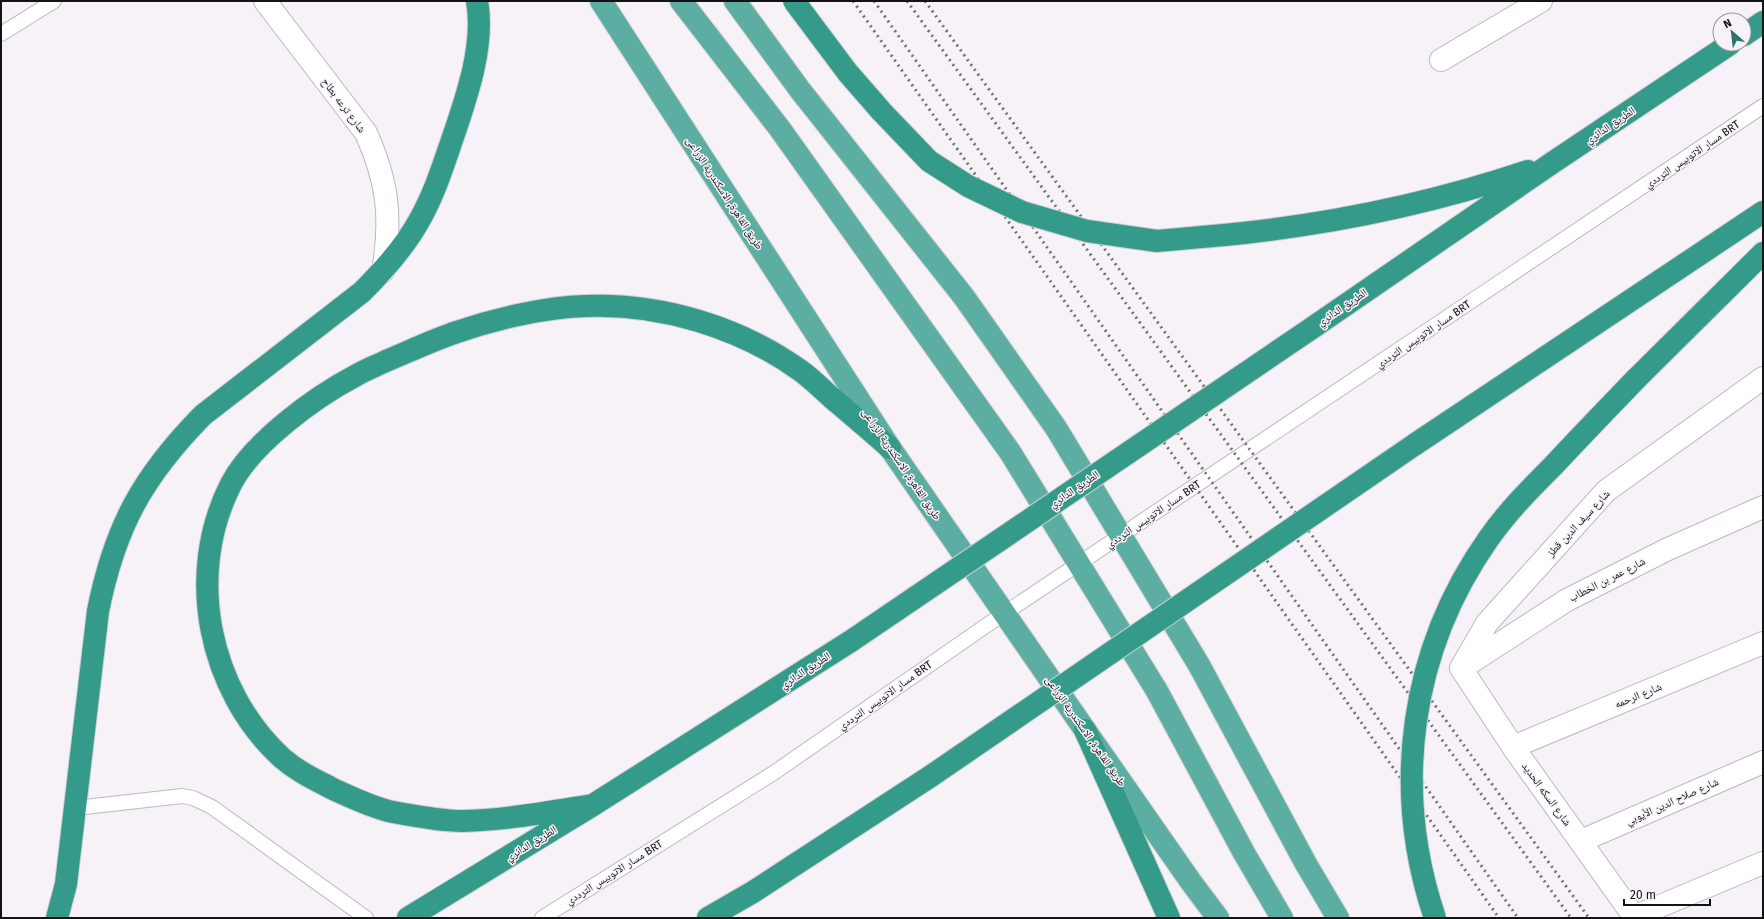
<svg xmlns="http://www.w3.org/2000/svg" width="1764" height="919" font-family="'Fira Sans','Noto Naskh Arabic',sans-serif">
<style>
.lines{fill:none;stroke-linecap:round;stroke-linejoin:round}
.service-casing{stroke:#bcb8be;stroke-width:16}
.minor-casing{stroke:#bcb8be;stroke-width:24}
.trunk-casing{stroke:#d0d0d0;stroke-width:24}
.motorway-casing{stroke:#d0d0d0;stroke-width:24}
.service{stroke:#fff;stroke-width:14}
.minor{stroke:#fff;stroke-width:22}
.trunk{stroke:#5caea2;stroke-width:22}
.motorway{stroke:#349a8a;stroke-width:22}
.rail{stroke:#747276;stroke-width:3;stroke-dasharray:2 4;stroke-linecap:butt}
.motorway-bridge-casing{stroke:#d0d0d0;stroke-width:24;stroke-linecap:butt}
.motorway-bridge{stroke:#349a8a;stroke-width:22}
.labels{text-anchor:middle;stroke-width:3;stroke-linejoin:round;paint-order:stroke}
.street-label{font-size:11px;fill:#131214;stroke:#f6f2f8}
</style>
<rect width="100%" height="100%" fill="#f6f2f8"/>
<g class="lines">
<defs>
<path id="service" d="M1,34L54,1
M76,808L182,796L193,798L212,807L366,918
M542,918L775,772L987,625L1763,106"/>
<path id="minor" d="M265,1L366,133C388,182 392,218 383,271
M1441,60L1541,1
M1465,666L1567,600L1668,549L1763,507
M1461,668L1487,623L1606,491L1763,378
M1461,668L1513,747L1635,918
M1513,747L1763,643
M1581,841L1763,762
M1634,917L1763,863"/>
<path id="trunk" d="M601,1L890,448L1085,730L1191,882L1218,918
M681,1L780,129L1010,452L1157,691L1244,853L1282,918
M735,1L800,90L964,297L1056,428L1199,665L1306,864L1338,918"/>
<path id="motorway" d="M1744,35L1763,22
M1224,235C1327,225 1430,204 1528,171
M1315,326L1552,163L1730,44
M1636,379L1763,253
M1414,445L1763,212
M1085,730L1169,918
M593,805C549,812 506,820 462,821C441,821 414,816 393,812C373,808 353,798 335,790C316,780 298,772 282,758C208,690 185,574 231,484C252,443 315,397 355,376C365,370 376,366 386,361C410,351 433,340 457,332C495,319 545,307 586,306C660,303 740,327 801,371C812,379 822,389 832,398C852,415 871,431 890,448
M57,918L66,884L98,611C115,526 143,476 203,415L362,292C383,271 404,248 419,221C434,195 443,166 453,137C467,96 485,44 477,1
M408,918L593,805L851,641
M708,918L753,892L931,776"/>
</defs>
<use href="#service" class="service-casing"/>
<use href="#minor" class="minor-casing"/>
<use href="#trunk" class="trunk-casing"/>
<use href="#motorway" class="motorway-casing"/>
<use href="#service" class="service"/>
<use href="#minor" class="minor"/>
<use href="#trunk" class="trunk"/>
<use href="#motorway" class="motorway"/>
<path class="rail" d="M853,1L1499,918
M874,1L1518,918
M907,1L1571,918
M925,1L1589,918"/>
<defs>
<path id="motorway-bridge" d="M794,1L848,73L882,112L929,161L968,186L1022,212L1087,231L1157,241L1224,235
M851,641L1315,326
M931,776L1414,445
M1435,918C1391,788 1410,650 1489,538C1508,511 1530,489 1553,466C1580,437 1608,408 1636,379"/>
</defs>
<use href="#motorway-bridge" class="motorway-bridge-casing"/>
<use href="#motorway-bridge" class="motorway-bridge"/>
</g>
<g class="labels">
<g class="street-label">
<text transform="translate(344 105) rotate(53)" y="4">شارع ترعه بطاح</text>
<text transform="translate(1610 125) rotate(-34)" y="4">الطريق الدائري</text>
<text transform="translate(1692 154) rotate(-34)" y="4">مسار الاتوبيس الترددي BRT</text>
<text transform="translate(725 193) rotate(57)" y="4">طريق القاهرة, الاسكندرية الزراعى</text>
<text transform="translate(1342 307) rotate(-34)" y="4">الطريق الدائري</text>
<text transform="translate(1423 334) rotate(-34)" y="4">مسار الاتوبيس الترددي BRT</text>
<text transform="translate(902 464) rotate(56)" y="4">طريق القاهرة, الاسكندرية الزراعى</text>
<text transform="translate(1074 489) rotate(-34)" y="4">الطريق الدائري</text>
<text transform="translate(1153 514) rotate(-34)" y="4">مسار الاتوبيس الترددي BRT</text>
<text transform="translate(1578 523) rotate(-47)" y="4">شارع سيف الدين قطز</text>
<text transform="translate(1607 579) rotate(-27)" y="4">شارع عمر بن الخطاب</text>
<text transform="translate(805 670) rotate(-33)" y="4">الطريق الدائري</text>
<text transform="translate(885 695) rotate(-35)" y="4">مسار الاتوبيس الترددي BRT</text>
<text transform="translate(1638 695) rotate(-22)" y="4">شارع الرحمه</text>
<text transform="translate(1086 731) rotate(55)" y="4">طريق القاهرة, الاسكندرية الزراعى</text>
<text transform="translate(1547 794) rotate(54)" y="4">شارع السكه الحديد</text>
<text transform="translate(1672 801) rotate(-24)" y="4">شارع صلاح الدين الأيوبي</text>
<text transform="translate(531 843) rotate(-31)" y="4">الطريق الدائري</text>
<text transform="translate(614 872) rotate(-32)" y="4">مسار الاتوبيس الترددي BRT</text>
</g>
</g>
<rect width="1764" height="919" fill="none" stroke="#131214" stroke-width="4"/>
<g transform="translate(1732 32) rotate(332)"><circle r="19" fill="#f6f2f8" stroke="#9b989d"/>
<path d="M0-3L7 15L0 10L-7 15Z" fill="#2c7266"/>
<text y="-6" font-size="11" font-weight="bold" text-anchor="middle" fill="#131214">N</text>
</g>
<path d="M1624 899v6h86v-6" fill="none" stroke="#131214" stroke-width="2"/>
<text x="1630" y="899" font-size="12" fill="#131214" stroke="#f6f2f8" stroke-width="3" paint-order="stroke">20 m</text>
</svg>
